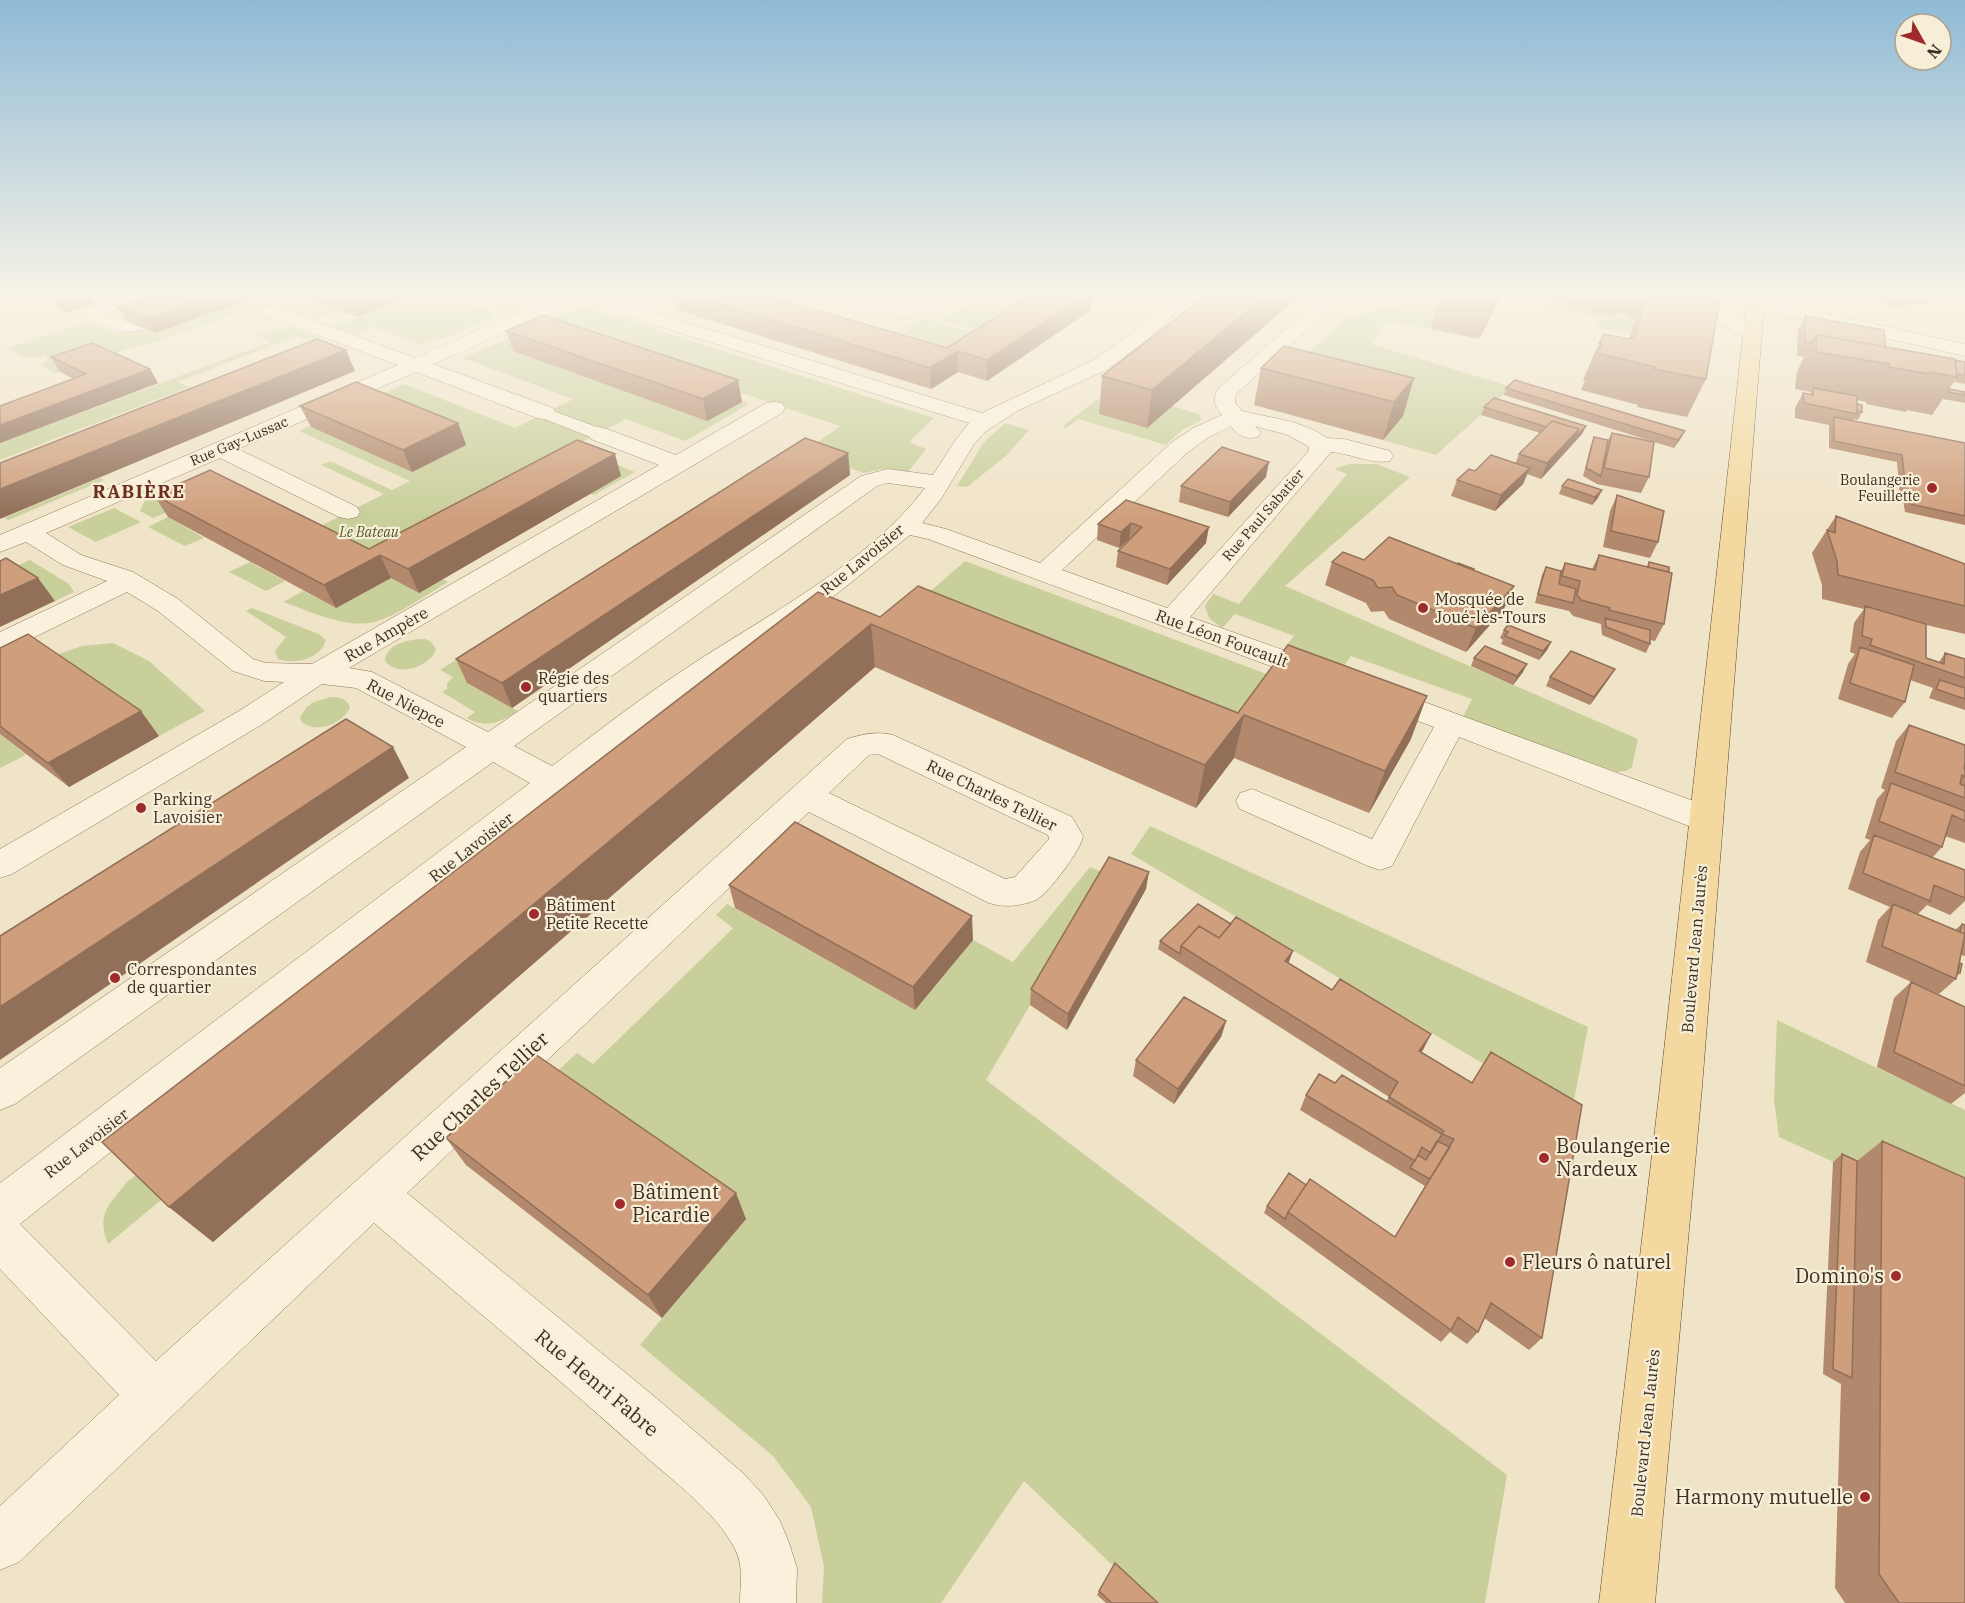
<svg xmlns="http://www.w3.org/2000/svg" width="1965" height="1603" font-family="'IBM Plex Serif',serif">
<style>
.green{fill:#c9cf9b}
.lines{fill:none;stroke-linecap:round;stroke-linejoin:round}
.pedestrian-casing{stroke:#8d765c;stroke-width:1}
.minor-casing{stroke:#8d765c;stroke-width:1}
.primary-casing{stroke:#5b4430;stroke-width:1}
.pedestrian{fill:#faf1dc;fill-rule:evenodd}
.minor{fill:#faf1dc;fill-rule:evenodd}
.primary{fill:#f3d9a0;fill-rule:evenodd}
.wall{fill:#b2896c}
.shaded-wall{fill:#916f58}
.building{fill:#cf9f7d;stroke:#916f58;stroke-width:1.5}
.poi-dot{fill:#9e2a2b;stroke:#f7eed8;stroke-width:2}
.labels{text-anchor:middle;stroke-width:4.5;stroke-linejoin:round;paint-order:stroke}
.far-street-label{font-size:14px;fill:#3d2e20;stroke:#f7eed8}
.far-poi-label{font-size:14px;fill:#3d2e20;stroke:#f7eed8;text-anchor:end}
.far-park-label{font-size:14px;font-style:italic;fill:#4d5a26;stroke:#f7eed8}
.street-label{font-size:16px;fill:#3d2e20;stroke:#f7eed8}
.poi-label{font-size:16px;fill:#3d2e20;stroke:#f7eed8;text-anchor:start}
.far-district-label{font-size:18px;font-weight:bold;letter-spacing:1.5px;fill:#6b2e1e;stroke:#f7eed8}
.near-street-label{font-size:20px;fill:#3d2e20;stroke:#f7eed8}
.near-poi-label{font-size:20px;fill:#3d2e20;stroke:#f7eed8;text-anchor:start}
</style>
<rect width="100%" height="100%" fill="#f0e4c8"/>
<path class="green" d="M267,293H344L338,310L315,319L275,304L254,311L249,309L144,346L141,345L56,373L40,365L47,361V356L26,358L7,348L87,322L112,332L146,329L156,333Z
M417,293H436L494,313L489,315L494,317L439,340L433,338L420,344L373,327L355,335L334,327Z
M460,293H536L543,296L509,310Z
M986,293H1034L1013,307L979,298Z
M1415,293H1453L1431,329L1388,321L1371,344L1512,387L1436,455L1383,440L1277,383L1344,320L1356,315L1409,304Z
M1544,299L1569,304L1568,307L1635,319L1630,335L1596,329L1600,318L1540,306Z
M976,300L1009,309L976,330L942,320Z
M582,306L934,418L909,442L926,449L908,472L882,469L863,473L831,461L811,447L840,426L538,325Z
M923,320H930L973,332L944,350L890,336L916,321Z
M290,327L320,338L311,341L297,336L178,382L189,387L0,460V443L271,342L256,335L276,328L281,330Z
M530,329L749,404L685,441L626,419L573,447L635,472L594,495L591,494L380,573L305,534L384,494L321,465L330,461L392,490L410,481L299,431L309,426L412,472L363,402L404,384L515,428L573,399L463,358Z
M1096,400L1111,404L1099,414L1147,428L1172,406L1199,414L1202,420L1182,430L1166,445L1078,419L1066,428L1062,427Z
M1005,423L1029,430L1007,455L967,487L957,486L984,442Z
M785,452L468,684L518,711C501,722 486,729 467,718L475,712L442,692L447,689V683L453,677L440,670Z
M1350,464H1376L1410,477L1285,586L1638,739L1632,767L1626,771L1617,772L1463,717L1472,699L1351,656L1340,671L1282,651L1294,636L1235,614L1222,628L1209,618L1205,606L1213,594L1239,604L1347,474L1334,469Z
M100,478L104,480L8,520L4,518Z
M175,485L185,490H219L153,518L140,511L146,498Z
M114,508L141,522L96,542L68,527Z
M168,517L204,538L185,546L148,527Z
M30,560L69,584L74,592L55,601L24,582L0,573Z
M965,561L1283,680L1228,755L876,639Z
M250,562L285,581L266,591L229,572Z
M391,578L419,592L443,579L448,582C427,594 398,616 374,622C346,629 309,611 283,602L303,591L336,608Z
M252,608L319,634L326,640C321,659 294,665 278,659L275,651L286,637L246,611Z
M425,639L431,642L436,649C431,667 397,678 385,661C386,643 410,639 425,639Z
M113,643L149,661L205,711L159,736L47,658L82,646Z
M331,697C339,697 347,698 350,707C344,724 314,735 301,721L300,717L307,707L314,702Z
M0,734L26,755L0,768Z
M1150,826L1588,1027L1571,1116L1131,854Z
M1090,867L1107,874L986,1080L1507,1475L1485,1603H1152L1024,1481L941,1603H822L824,1567L811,1507L773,1456L640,1345L745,1219L548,1080L577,1053L593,1064L719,942L733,928L716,915L727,904L915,1010L973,940L1013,962Z
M520,868L166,1196L108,1244C96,1214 109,1205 127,1182Z
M1777,1020L1965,1110V1222L1779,1137L1774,1100Z"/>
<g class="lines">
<defs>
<path id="pedestrian" d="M545,408L605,430L608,434L605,438H593L539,417L536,413L539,409Z"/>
<path id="minor" d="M127,293H155L152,297L105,315L122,320L146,322L149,326L146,330L122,332L87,321L85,317L86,310L95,304Z
M562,293H591L628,305L653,293H678L675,297L646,310L982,413L1094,360L1133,332L1176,293H1196L1147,340L1108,369L1017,411L985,432L974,444L941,499L922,523L946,529L1040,563L1171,443L1193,428L1222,415C1213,404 1212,398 1220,387L1320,299L1338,293H1366L1363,297L1332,307L1236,394L1235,403L1242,411L1293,422L1314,430L1327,438L1344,439L1390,451L1393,456L1390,461C1372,465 1350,453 1331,452L1190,617L1331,667L1336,674L1331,681L1321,683L1311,681L928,539L910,535L829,600L676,703L20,1224L156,1361L847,739C863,734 877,731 893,735L1072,817L1083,836C1082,849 1047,895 1036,900C1021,906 1004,908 989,903L809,812L407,1193L661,1402L744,1474L764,1496L780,1521L788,1540L797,1568L796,1603H740C740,1585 744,1566 735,1549C715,1511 675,1483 644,1455C556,1376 464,1300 374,1223L19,1562L0,1570V1506L119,1395L0,1269V1183L530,783L493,762L15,1104L0,1110V1068L466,747L356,688L322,684L261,725L12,874L0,878V849L239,711L284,682L264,681L233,671L158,611L127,592L10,649L0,652V632L107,581L63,565L26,542L0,552V535L398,365L264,315L262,311L264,307H278L415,358ZM578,301L969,423L954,442L933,475L888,469L861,476L488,732L372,672L349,668L782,413L785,408L782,403L774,402L766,403L676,455L607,429L599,427L591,429L588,434L591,439L659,465L312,664L266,663L253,659L178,599L133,572L81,555L46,533L220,458L339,517L348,519L357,517L360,512L357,507L238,449L416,372L537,418L545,419L553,418L556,413L553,408L433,364ZM1231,426C1238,436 1246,440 1258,437L1261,432L1255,426L1288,435L1309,447L1308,452L1167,608L1062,570L1187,453L1209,437ZM888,483L925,488C868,564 763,617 685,669C639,699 596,733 552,766L514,746L877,486ZM878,754L1048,835L1049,839L1015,877L1005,879L829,793L869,755Z
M819,293H847L895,305L913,304L933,293H955C924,335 860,310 822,297Z
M1674,293H1694L1759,330L1762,334L1759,338H1745L1686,305Z
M1697,293H1732L1965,344V356L1706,298L1700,297Z
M1378,685L1718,810L1723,819L1718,828L1706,831L1694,828L1459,737L1392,866L1380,870L1368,866L1240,809L1236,801L1240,793L1252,789L1372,839L1434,727L1367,702L1363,695L1367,688Z"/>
<path id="primary" d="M1750,293H1768L1763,317L1702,1087L1655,1603H1599L1660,1087L1745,317Z"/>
</defs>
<use href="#pedestrian" class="pedestrian-casing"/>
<use href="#minor" class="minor-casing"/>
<use href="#primary" class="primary-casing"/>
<use href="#pedestrian" class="pedestrian"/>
<use href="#minor" class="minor"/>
<use href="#primary" class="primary"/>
</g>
<path class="wall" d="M51,293H103L94,296L95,297L90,299L93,304L66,313L58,309L54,303L60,301L54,298Z
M157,293H267L155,333L126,321L118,307Z
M310,293H418V294L357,317L314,302Z
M674,293H758L947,348L1034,293H1092L1091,310L987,381L958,372L931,389L677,310Z
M873,293H916L902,301Z
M1209,293H1303L1147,428L1099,414L1102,376Z
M1441,293H1503L1479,339L1431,329Z
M1546,293H1721L1706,379L1687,417L1637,407L1638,405L1581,390L1585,381L1583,380L1599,343L1629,339L1635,319H1630L1631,316L1615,313L1614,316L1567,307L1569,304L1544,299Z
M1946,293L1920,305L1892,306L1853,294Z
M1805,316L1886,347L1965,362V384L1954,382L1949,389L1965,392V403L1943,399L1932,415L1907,410L1906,412L1866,404V402L1857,400V404L1862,412L1858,420L1854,419L1853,421L1965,443V525L1905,512L1903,500L1900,499L1897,462L1829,448V425L1795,418V408L1803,393L1810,394L1811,392L1795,389L1797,372L1804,357L1797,356L1798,330Z
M506,331L738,380L742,402L707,421L513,351Z
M51,357L150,369L158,383L0,443V406L74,379L60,372Z
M1261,368L1414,378L1403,416L1383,440L1254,405Z
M1506,388L1681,438L1674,448L1654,442L1649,477L1641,493L1597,484L1583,476L1591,445L1594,437L1608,440L1612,433L1654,442L1504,395Z
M300,406L458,423L466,445L412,472L311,427Z
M1484,407L1586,426L1582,434L1541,479L1527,474L1523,484L1495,511L1451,496L1457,480L1475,471L1515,464L1519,454L1540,433L1481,415Z
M848,453L850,475L512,708L467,683L456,659Z
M621,476L419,593L391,578L336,608L168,517L154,495L369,549Z
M1266,477L1228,517L1179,502L1181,486Z
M1562,486L1598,498L1592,505L1559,494Z
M1617,495L1658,542L1650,558L1603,547L1610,511Z
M1126,500L1206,543L1167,585L1116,567L1118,551L1129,539L1119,548L1097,540L1098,524Z
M1836,516L1965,564V634L1926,625V658L1939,662L1945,653L1965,659V710L1929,698L1933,688L1910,680L1905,702L1892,718L1838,699L1848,664L1855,654L1850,652L1854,623L1864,609L1822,599V585L1812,553Z
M1599,555L1647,567L1649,562L1664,624L1655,641L1650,640V644L1646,653L1602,635L1601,624L1573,616L1569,611L1535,603L1542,575L1546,567L1561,571L1565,563L1592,569Z
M1364,560L1474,570L1504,609L1466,652L1389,619L1384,611L1371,612L1366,603L1325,585L1332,562Z
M880,617L1238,713L1411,739L1369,813L1234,758L1196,808L875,667L213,1242L169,1207Z
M1504,630L1551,642L1547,650L1539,660L1501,644L1503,640L1500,638Z
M0,648L159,736L69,787L0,734Z
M1474,658L1523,672L1513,685L1471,666Z
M1550,677H1610L1590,705L1546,686Z
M1909,725L1965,745V843L1945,836L1942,847L1932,858L1965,870V901L1950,915L1927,905L1918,914L1955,930L1962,924L1965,925V956L1961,955L1960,963V973L1957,976L1956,979L1939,994L1866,962L1878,920L1890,907L1848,889L1860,852L1870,840L1865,838L1877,799L1885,790L1881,788L1896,741Z
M729,885L973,940L915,1010L735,908Z
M1146,889L1067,1030L1030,1005L1031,989Z
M1160,941L1289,963L1421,1052L1542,1338L1529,1350L1484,1318L1478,1332L1467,1344L1450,1332L1441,1342L1264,1213L1267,1206L1306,1185L1395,1237L1429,1180L1425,1186L1300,1110L1306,1095L1335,1083L1386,1101L1389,1097L1158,949Z
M1911,982L1965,1007V1093L1951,1104L1877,1067L1894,998Z
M1226,1021L1221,1037L1174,1104L1133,1076L1136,1060Z
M446,1138L746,1219L662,1318L466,1165Z
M1882,1141L1965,1603H1845L1835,1588L1841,1384L1823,1374L1833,1162L1842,1154L1857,1161Z
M1099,1591L1158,1603H1106L1097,1595Z"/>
<path class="shaded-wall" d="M83,293H103L94,296L95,297L90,299L93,304L66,313L61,306Z
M222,293H267L155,333L148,319Z
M378,293H418L357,317L351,303Z
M901,293H916L902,301Z
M1088,293H1092L1091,310L987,381V360Z
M1269,293H1303L1147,428L1152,390Z
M1496,293H1503L1479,339L1491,303Z
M1936,293H1946L1920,305L1924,299Z
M346,350L355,371L0,519V489Z
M958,351V372L931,389L930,368Z
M150,369L158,383L0,443V425Z
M1414,378L1403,416L1383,440L1394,402Z
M738,380L742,402L707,421L703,399Z
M458,423L466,445L412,472L403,450Z
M1586,426L1582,434L1541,479L1547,463L1579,429Z
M1685,431L1681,438L1674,448L1678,440Z
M848,453L850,475L512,708L502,683Z
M615,454L621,476L419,593L408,569Z
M1269,462L1266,477L1228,517L1230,502Z
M1530,468L1523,484L1495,511L1501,495Z
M1602,490L1598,498L1592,505L1595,497Z
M1131,523L1129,539L1119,548L1121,532Z
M1209,527L1206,543L1167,585L1170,569Z
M380,555L391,578L336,608L324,585Z
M38,578L55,601L0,627V595Z
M1514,586L1504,609L1466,652L1476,628Z
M871,624L875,667L213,1242L169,1207Z
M1551,642L1547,650L1539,660L1543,651Z
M1527,664L1523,672L1513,685L1517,676Z
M1615,669L1610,677L1590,705L1594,697Z
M1427,696L1411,739L1369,813L1385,771Z
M141,711L159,736L69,787L48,763Z
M1244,715L1234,758L1196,808L1205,765Z
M393,747L409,778L0,1060V1007Z
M1149,872L1146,889L1067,1030L1068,1014Z
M972,916L973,940L915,1010L913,987Z
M1293,951L1287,967L1285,961Z
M1226,1021L1221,1037L1174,1104L1178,1089Z
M1431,1034L1423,1050L1411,1067L1419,1051Z
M736,1193L746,1219L662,1318L648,1295Z"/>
<path class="building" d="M55,293H83L80,294L89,297L61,306L54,303L67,299Z
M157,293H222L148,319L118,307Z
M323,293H378L351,303Z
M683,293H758L947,348L1034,293H1088L987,360L958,351L930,368Z
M1209,293H1269L1152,390L1102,376Z
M1441,293H1496L1491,303Z
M1647,293H1721L1706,379L1654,369L1655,367L1597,353L1602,344L1599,343L1604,334L1629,339L1635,337Z
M1878,293H1936L1924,299H1896Z
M543,315L738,380L703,399L506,331Z
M1805,316L1884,330L1886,347L1817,335L1812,343L1805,342Z
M1817,335L1955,359L1957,377L1930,372V374L1889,367V364L1816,352Z
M317,339L346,350L0,489V463Z
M92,343L150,369L0,425V406L86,374L51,357Z
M1284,346L1414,378L1394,402L1261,368Z
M1955,360L1965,362V375L1957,374Z
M1515,380L1685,431L1678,440L1506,388Z
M356,382L458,423L403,450L300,406Z
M1813,388L1857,396V414L1804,403L1803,393L1813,395Z
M1949,389L1965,392V395L1948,392Z
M1494,398L1586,426L1576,436L1579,429L1552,421L1546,427L1484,407Z
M1857,404L1862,405V412L1857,411Z
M1834,417L1965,443V516L1910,504L1908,492L1906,491L1902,455L1834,441Z
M1552,421L1579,429L1547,463L1519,454Z
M1612,433L1654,442L1649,477L1604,468Z
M1594,437L1608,440L1601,476L1586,468Z
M805,438L848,453L502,683L456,659Z
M577,440L615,454L408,569L380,555L324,585L154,495L210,470L369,549Z
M1222,447L1269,462L1230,502L1181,486Z
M1491,455L1530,468L1501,495L1457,480L1469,469L1475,471Z
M1568,479L1602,490L1595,497L1562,486Z
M1617,495L1664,511L1658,542L1611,531Z
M1126,500L1209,527L1170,569L1118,551L1142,527L1131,523L1121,532L1098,524Z
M1836,516L1965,564V606L1838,575L1837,561L1827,530L1835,533Z
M1389,537L1514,586L1476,628L1397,595L1392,587L1378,588L1373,580L1332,562L1343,552L1364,560Z
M1599,555L1672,573L1664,624L1609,610L1610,608L1581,600L1577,595L1580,581L1562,576L1565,563L1595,570Z
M6,558L38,578L0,595V561Z
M1649,562L1669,567V572L1648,567Z
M1458,563L1474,569L1473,570L1457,564Z
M1546,567L1561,571L1559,584L1576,589L1573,603L1538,594Z
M918,586L1238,713L1288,645L1427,696L1385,771L1244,715L1205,765L871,624L169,1207L102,1142L818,592L880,617Z
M1865,606L1926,624V658L1944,664L1945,653L1965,659V678L1870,645L1872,639L1862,636Z
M1605,618L1650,630V644L1606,627Z
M1508,625L1551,642L1543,651L1505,636L1508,632L1504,630Z
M28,634L141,711L48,763L0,726V648Z
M1485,646L1527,664L1517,676L1474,658Z
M1860,647L1914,665L1905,702L1850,683Z
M1571,651L1615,669L1594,697L1550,677Z
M1940,680L1965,688V699L1936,689Z
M346,719L393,747L0,1007V936Z
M1909,725L1965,745V762L1964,768H1965V777L1962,775L1960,784L1965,786V798L1895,772Z
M1891,783L1965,811V821L1952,815L1942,847L1879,821Z
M795,822L972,916L913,987L729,885Z
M1874,835L1965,870V898L1934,885L1930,901L1863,873Z
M1109,857L1149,872L1068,1014L1031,989Z
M1198,904L1231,924L1219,938L1199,926L1181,946L1180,954L1160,941Z
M1893,904L1965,934L1956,979L1882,946Z
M1236,917L1293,951L1285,961L1332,990L1340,979L1431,1034L1419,1051L1472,1083L1491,1052L1582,1105L1542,1338L1491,1303L1478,1332L1458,1317L1451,1330L1288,1212L1310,1179L1395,1237L1454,1139L1442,1134L1444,1131L1389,1097L1398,1082L1181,946L1199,926L1219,938Z
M1962,924L1965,925V934L1960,932Z
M1960,963L1962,964L1960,973L1958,972Z
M1911,982L1965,1007V1086L1894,1052Z
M1184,997L1226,1021L1178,1089L1136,1060Z
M535,1054L736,1193L648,1295L446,1138Z
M1319,1074L1335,1083L1342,1075L1442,1134L1431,1153L1422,1147L1415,1161L1306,1095Z
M1437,1141L1450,1147L1430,1179L1410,1168L1418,1155L1426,1160Z
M1882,1141L1965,1178V1603H1899L1879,1574Z
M1842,1154L1857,1161L1852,1378L1833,1369Z
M1289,1173L1306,1185L1288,1212L1285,1219L1267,1206Z
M1115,1563L1158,1603H1112L1099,1591Z"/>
<linearGradient id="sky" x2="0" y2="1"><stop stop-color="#8fbad6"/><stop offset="0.57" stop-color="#f8f3e6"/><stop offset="1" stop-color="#f8f3e6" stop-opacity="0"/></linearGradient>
<rect width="1965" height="518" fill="url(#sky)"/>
<g class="poi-dot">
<circle cx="1932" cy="488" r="6"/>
<circle cx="1423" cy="608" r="6"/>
<circle cx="526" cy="687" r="6"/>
<circle cx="141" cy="808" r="6"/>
<circle cx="534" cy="914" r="6"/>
<circle cx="115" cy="978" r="6"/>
<circle cx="1544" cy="1158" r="6"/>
<circle cx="620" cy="1204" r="6"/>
<circle cx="1510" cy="1262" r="6"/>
<circle cx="1896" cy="1276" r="6"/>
<circle cx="1865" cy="1497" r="6"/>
</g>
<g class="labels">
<g class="far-street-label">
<text transform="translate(239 441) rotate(-23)" y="5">Rue Gay-Lussac</text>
<text transform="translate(1263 515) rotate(-49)" y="5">Rue Paul Sabatier</text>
</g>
<g class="far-poi-label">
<text x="1920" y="485">Boulangerie<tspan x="1920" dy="16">Feuillette</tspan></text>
</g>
<g class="far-park-label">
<text x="369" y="537">Le Bateau</text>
</g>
<g class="street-label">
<text transform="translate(862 559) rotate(-39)" y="6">Rue Lavoisier</text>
<text transform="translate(386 634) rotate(-30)" y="6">Rue Ampère</text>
<text transform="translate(1222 638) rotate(20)" y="6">Rue Léon Foucault</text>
<text transform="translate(406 703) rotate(28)" y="6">Rue Niepce</text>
<text transform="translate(992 795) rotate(26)" y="6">Rue Charles Tellier</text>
<text transform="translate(471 847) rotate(-38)" y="6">Rue Lavoisier</text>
<text transform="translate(1694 949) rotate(-85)" y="6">Boulevard Jean Jaurès</text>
<text transform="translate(86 1143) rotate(-38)" y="6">Rue Lavoisier</text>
<text transform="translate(1645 1433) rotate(-84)" y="6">Boulevard Jean Jaurès</text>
</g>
<g class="poi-label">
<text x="1435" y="605">Mosquée de<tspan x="1435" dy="18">Joué-lès-Tours</tspan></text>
<text x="538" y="684">Régie des<tspan x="538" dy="18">quartiers</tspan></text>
<text x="153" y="805">Parking<tspan x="153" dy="18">Lavoisier</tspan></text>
<text x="546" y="911">Bâtiment<tspan x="546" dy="18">Petite Recette</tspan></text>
<text x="127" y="975">Correspondantes<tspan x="127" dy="18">de quartier</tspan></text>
</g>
<g class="far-district-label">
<text x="139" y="498">RABIÈRE</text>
</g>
<g class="near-street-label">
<text transform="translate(480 1096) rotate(-43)" y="7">Rue Charles Tellier</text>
<text transform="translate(597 1383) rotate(40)" y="7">Rue Henri Fabre</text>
</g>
<g class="near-poi-label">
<text x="1556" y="1153">Boulangerie<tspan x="1556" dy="23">Nardeux</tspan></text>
<text x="632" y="1199">Bâtiment<tspan x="632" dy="23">Picardie</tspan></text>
<text x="1522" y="1269">Fleurs ô naturel</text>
<text x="1884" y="1283" text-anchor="end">Domino's</text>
<text x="1853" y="1504" text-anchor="end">Harmony mutuelle</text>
</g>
</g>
<g transform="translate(1923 42) rotate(130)"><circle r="28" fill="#f7eed8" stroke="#ada18e" stroke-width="1.5"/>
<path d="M0-4.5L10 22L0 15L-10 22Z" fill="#9e2a2b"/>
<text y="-9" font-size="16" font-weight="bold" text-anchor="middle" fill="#3d2e20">N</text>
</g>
</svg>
